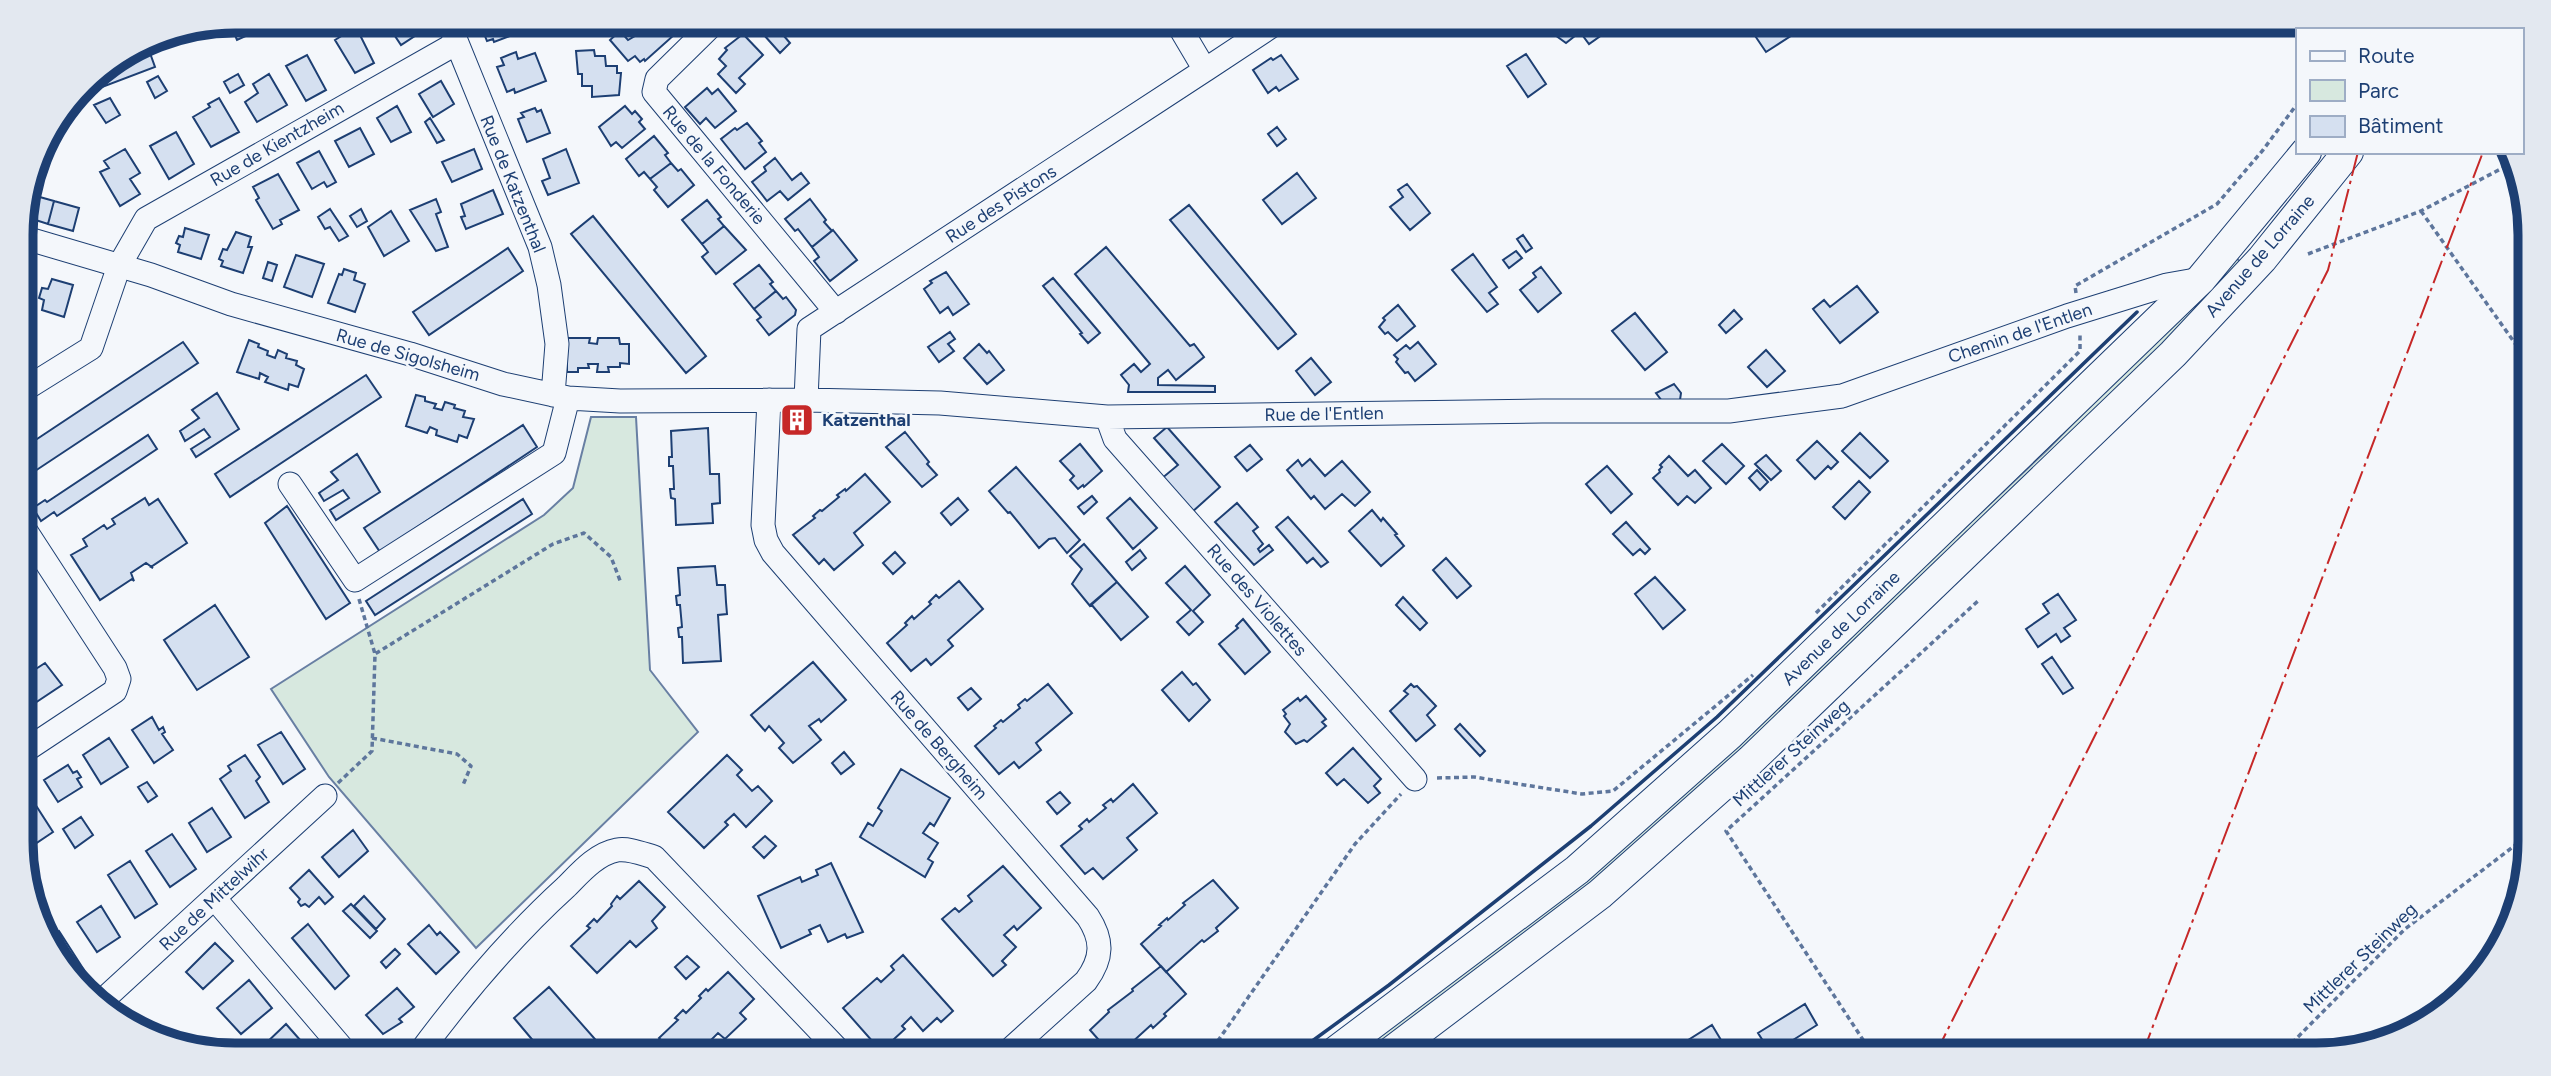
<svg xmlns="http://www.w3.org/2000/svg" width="2551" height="1076" font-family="Figtree,sans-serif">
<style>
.green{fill:#d7e8df;stroke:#687fa3;stroke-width:2}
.building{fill:#d5e0f0;stroke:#1d3f73;stroke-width:2}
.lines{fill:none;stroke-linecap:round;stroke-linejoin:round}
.minor-casing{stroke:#1d3f73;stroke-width:25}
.major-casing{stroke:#1d3f73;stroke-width:32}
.path{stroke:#5e769c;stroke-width:3.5;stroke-dasharray:5 3.5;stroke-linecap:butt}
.minor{stroke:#f4f7fb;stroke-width:23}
.major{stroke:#f4f7fb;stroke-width:30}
.wall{stroke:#1d3f73;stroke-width:3.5}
.power{stroke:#c62828;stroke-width:2;stroke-dasharray:24 5 3.5 5;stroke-linecap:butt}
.labels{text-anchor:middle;stroke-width:5;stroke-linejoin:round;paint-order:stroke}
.street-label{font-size:18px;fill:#1d3f73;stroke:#f4f7fb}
.poi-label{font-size:18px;font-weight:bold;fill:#1d3f73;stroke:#f4f7fb;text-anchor:start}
.rim{fill:none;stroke:#1d3f73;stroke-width:9}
</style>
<rect width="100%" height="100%" fill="#f4f7fb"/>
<path class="green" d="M2235,257L2243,264L2093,419L1687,806L1570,903L1367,1055H1350L1839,647L2048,449Z
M591,417H636L650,670L698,732L476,948L329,777L271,689L544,515L573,488Z"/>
<path class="building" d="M261,21H279L237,40L234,33Z
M385,21H418L424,30L401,45Z
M479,21H511L515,34L494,42L493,39L487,41Z
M661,21L674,35L645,61L644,59L640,62L635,56L628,61L610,40L620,31L628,40Z
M762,21H801L784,36L790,43L780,53L764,35L770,30Z
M1598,21L1606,32L1589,44L1580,32L1566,43L1537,22Z
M1745,21H1790L1797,32L1766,52Z
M1845,21H1870L1851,32Z
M356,27L374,63L355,73L335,40Z
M743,34L763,55L739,78L745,84L736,93L718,74L726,66L719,59L727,50L725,48Z
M146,42L155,67L89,92L86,85L94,74Z
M594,50L595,56H605L606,66H617V73H621L619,95L592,97V86H582V74H578L576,51Z
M516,52L518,59L535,53L546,81L515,93L514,89L507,92L497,67L504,65L501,58Z
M1526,54L1546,84L1528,97L1507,66Z
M307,55L326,90L306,101L286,66Z
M1281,55L1298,79L1279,91L1276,87L1268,93L1253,70L1271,58L1273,60Z
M238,74L244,85L230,93L224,82Z
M269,74L287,105L257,122L245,102L258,93L253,84Z
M158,76L167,91L155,98L147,82Z
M441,81L454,104L433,117L419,94Z
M707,88L712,94L718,89L736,111L715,128L706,118L700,124L685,107Z
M110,98L120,115L106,123L94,105Z
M219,98L239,132L211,147L193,117L210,107L208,104Z
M397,106L411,132L391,142L377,118Z
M625,106L632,114L635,111L642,119L639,122L645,129L622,148L616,142L611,146L599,127Z
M535,108L537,112L541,110L550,133L527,142L518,119L524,117L521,113Z
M430,118L444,140L437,143L425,122Z
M747,123L762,141L759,143L766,152L745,169L721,139L735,128L737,130Z
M1277,127L1286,139L1277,146L1268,134Z
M360,128L374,154L349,167L335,141Z
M176,132L194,164L169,179L150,146Z
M654,136L668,153L665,155L671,163L650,179L644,172L639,176L626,159Z
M125,149L140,173L130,179L140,194L120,206L100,172L109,168L104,161Z
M474,149L482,169L452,182L442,162Z
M566,149L579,183L548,195L542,181L550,178L543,159Z
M319,151L336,182L327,187L324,182L312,189L297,163Z
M775,158L792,180L801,173L809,183L788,200L780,191L767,201L752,182L766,171L764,167Z
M671,163L678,171L681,169L694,185L668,207L654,190L657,187L650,179Z
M1297,173L1316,198L1282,224L1263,200Z
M278,174L299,210L280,220L282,224L273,229L256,200L259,198L253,187Z
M1407,184L1430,213L1410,230L1390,207L1403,197L1398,190Z
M493,190L503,214L466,229L461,217L465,216L461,204Z
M29,194L54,201L48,224L23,216Z
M436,199L441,212L436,214L448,247L436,251L410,210Z
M810,199L826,220L824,222L832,231L812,247L798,229L795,231L785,219Z
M707,200L721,217L718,219L724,226L702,244L682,220Z
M54,201L79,208L73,231L48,224Z
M1189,205L1296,334L1278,349L1170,220Z
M330,209L348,236L339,241L330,227L325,229L318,217Z
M361,209L367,221L357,227L350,216Z
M391,211L409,241L384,256L368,227Z
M593,216L706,356L686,373L571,234Z
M724,226L746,250L716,274L702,257L708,252L702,244Z
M185,228L209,235L201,259L178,252L180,245L176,243L179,236L183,237Z
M833,230L857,260L830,281L814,261L819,257L812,247Z
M236,232L251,237L248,247H252L243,273L221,266L223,261L219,259L223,249L227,250Z
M1523,235L1532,248L1526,252L1517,239Z
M1106,247L1190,346L1194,344L1204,357L1176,380L1168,370L1158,378V385L1215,386V392H1128L1129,385L1121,375L1134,364L1141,372L1150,364L1075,274Z
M508,248L523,271L429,335L413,312Z
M1516,251L1522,258L1509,268L1503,260Z
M1473,254L1497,287L1489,293L1498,304L1487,312L1452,270Z
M296,255L324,264L312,297L284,287Z
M268,262L277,265L272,281L263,278Z
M759,265L773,282L770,284L776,291L754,309L734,284Z
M1541,267L1561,293L1538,312L1520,290L1536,277L1533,273Z
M344,269L356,273L354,280L365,284L355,312L328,303L339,274L342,275Z
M946,272L969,304L953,315L948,307L940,313L924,289L932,283L930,281Z
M1053,278L1100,333L1088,343L1080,334L1082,333L1043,286Z
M52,279L73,285L64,317L42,310L44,300L39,298L42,288L48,289Z
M1857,286L1878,312L1840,343L1813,309L1824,300L1830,307Z
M776,291L783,299L786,297L796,310L795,315L769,335L757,320L761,317L754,309Z
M1398,305L1415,326L1397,341L1388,332L1385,334L1379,327L1385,320L1383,318Z
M1734,310L1742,319L1726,333L1719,325Z
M1635,313L1667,352L1645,370L1612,331Z
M950,332L955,339L948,344L954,351L939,362L928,347Z
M567,338H590L589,343L597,344L598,338H619L620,344H629V364L620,363V367H608L609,372H597L598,364H588L589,368H578V372H567Z
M249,340L259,344L258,347L268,351L267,355L275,358L278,350L287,354L286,358L297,361L296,365L304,369L298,387L289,384L288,390L265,382L268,377L260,373L259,379L237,372Z
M183,342L198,363L29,475L22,465V449Z
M1418,342L1436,364L1415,381L1408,372L1405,373L1396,362L1398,359L1394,355L1406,345L1410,349Z
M979,344L987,353L989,351L1004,370L987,384L964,358Z
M1766,350L1785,371L1767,387L1748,367Z
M1311,358L1331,382L1315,395L1296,371Z
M366,375L381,397L230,497L215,474Z
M1674,384L1681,393L1680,400L1662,401L1656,393Z
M217,393L239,429L196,457L191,449L210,437L204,429L185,441L180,431L199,418L192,410Z
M416,395L425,397V401L436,404L434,408L442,410L445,402L455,405L454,408L465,411L463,417L474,419L467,438L459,435L457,442L436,435L437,430L430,427L427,433L406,426Z
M523,425L537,447L380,552L364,528Z
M1167,427L1220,487L1191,513L1161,479L1178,465L1154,438Z
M708,428L710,474H719L720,503L712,504L713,523L676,525L675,499L671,498L670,489H674L673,466H669V457H672L671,431Z
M905,432L929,462L927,464L937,475L922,487L886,447Z
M1860,433L1888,461L1870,478L1842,451Z
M148,435L157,449L57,516L54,512L41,521L33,508L45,500L47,502Z
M1817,441L1838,462L1831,469L1828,466L1815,479L1797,460Z
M1080,444L1102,471L1084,487L1083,485L1078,489L1070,480L1074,476L1060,461Z
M1722,444L1744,466L1726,484L1703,461Z
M1250,445L1262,459L1247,471L1235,457Z
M357,454L380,492L336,520L330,510L349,498L343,490L324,501L319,493L338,480L331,472Z
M1766,455L1781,471L1771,480L1755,464Z
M1669,456L1688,476L1695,470L1711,488L1695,503L1687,496L1678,505L1653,478L1660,472L1659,470L1662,467L1660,465Z
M1310,459L1325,476L1342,461L1370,492L1355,506L1342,494L1325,509L1314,496L1311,499L1287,470L1298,460L1302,466Z
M1607,466L1632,494L1611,513L1586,484Z
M1016,467L1080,540L1067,553L1055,538L1049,539L1039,548L1010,512L1008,513L989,491Z
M1757,470L1768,482L1760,490L1749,478Z
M865,474L890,502L854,533L863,545L834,570L824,559L819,564L793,535L815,518L813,516L820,510L822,511L839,497L837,495L845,489L846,491Z
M1859,481L1870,492L1845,519L1833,507Z
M1092,496L1097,502L1084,514L1078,507Z
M145,498L149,505L158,499L187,543L151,567L153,568L146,563L131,573L134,581L132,579L100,600L71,555L87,546L83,539L104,525L107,529L115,524L112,519Z
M958,498L968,510L951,525L941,513Z
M1130,498L1157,528L1133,549L1107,518Z
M523,499L532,514L375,615L366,601Z
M1237,503L1258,527L1253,531L1263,544L1258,549L1260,552L1269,545L1273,550L1254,565L1215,522Z
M287,506L350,603L326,619L265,523Z
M1372,510L1381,521L1383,518L1397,534L1395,535L1404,546L1381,566L1349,531Z
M1288,517L1328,562L1321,567L1313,558L1307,563L1276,527Z
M1626,522L1650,549L1645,554L1640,549L1633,555L1613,534Z
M1084,544L1117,582L1090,606L1072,584L1082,569L1070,556Z
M1140,550L1146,558L1132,570L1126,562Z
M895,552L905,563L893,574L883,563Z
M1446,558L1471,586L1457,598L1433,570Z
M715,566L717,585H725L726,602L727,614L718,615L721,661L683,663L682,637H679L678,628L682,627L680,605H677L676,596L680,595L678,568Z
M1185,566L1210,595L1193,611L1203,622L1189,635L1177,622L1191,610L1166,583Z
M1655,577L1685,610L1663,629L1635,594Z
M959,581L983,609L948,640L953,646L931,665L926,659L911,671L887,643L907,625L905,623L912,616L914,619L931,604L929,602L936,595L939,598Z
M1117,582L1148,617L1121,640L1091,604Z
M2058,594L2076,620L2064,628L2070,636L2061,642L2056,634L2038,647L2026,629L2049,613L2043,604Z
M1403,597L1427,623L1420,630L1396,605Z
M215,605L249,657L197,690L164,640Z
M1243,619L1270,652L1245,674L1219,644L1238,628L1236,626Z
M2052,657L2073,688L2063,694L2042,664Z
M813,662L846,700L821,722L819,719L809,726L821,740L793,763L779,748L784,743L769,726L765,731L751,715Z
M45,663L62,685L23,711L22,678Z
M1182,672L1193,685L1196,683L1210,700L1189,721L1162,690Z
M1048,684L1072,713L1036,743L1041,750L1019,768L1014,762L999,774L975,746L996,728L994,726L1001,720L1003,722L1020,708L1018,705L1025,699L1027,701Z
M1411,684L1414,687L1417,686L1436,706L1427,715L1435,725L1416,741L1390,711L1408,694L1404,691Z
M971,688L981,699L968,710L958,698Z
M1306,696L1326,719L1322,722L1326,726L1307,742L1304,740L1296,744L1285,732L1290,724L1284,716L1286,714L1283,710L1298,698L1300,701Z
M152,717L159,730L163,727L165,732L162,734L173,750L154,763L132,730Z
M1460,724L1485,751L1480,756L1455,729Z
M281,732L305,769L283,784L258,745Z
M109,738L128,767L101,784L83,755Z
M1353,748L1381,779L1374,786L1380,793L1368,803L1344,779L1337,785L1326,773Z
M844,752L854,764L841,774L832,763Z
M245,755L260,777L256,781L269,802L245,818L220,779L231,771L228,766Z
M727,755L742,770L737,775L752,791L758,786L772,801L746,827L734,814L725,822L728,825L704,848L668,812Z
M68,765L73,773L77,771L81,777L77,779L82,787L58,802L44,780Z
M901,769L950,798L934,826L930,823L923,833L938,843L928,859L933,862L925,877L860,837L868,823L873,826L882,811L878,808Z
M147,782L157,796L148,802L138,787Z
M1133,784L1157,813L1127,838L1137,850L1103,879L1093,868L1085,874L1061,846L1082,829L1079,826L1087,819L1089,822L1106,808L1103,805L1111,799L1113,802Z
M26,790L53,832L32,846L23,832V793Z
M1060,792L1070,803L1057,814L1047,802Z
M212,808L231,837L207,852L189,823Z
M81,817L93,835L75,848L63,829Z
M353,830L368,851L339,877L322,857Z
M172,834L196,869L170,887L146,851Z
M765,836L776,846L764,858L753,847Z
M130,861L157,904L135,918L108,875Z
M831,863L863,932L847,938L845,934L828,942L820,925L809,930L811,934L781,948L758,896L800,877L802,882L818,875L816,870Z
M1003,866L1041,908L1017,930L1014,926L1004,935L1016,947L1002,961L1006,965L993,976L942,919L955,908L959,912L972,901L968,896Z
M309,870L333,897L325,904L319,897L309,907L305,904L301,906L298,902L300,899L290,888Z
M1213,880L1238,908L1216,928L1218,931L1204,942L1202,940L1166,972L1141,944L1161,926L1159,925L1167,918L1168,920L1185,905L1183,903Z
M639,881L665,907L652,921L657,928L636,947L630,941L597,973L571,946L590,928L587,926L594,919L597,922L612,906L611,904L617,896L620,899Z
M364,896L385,919L376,929L354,906Z
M351,904L377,931L370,938L343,911Z
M101,906L120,937L97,952L77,922Z
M308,924L349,976L335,989L292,938Z
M429,925L437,935L440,932L459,952L436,974L408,944Z
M59,931L84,970L73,977L66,972L51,936Z
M215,943L233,961L203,989L186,972Z
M395,949L400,954L386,968L381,962Z
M903,955L953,1011L941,1022L937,1018L923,1031L911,1017L902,1026L905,1029L881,1051L843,1008L877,978L881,982L894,970L891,966Z
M687,956L699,967L686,979L675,967Z
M1161,966L1186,994L1164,1014L1166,1016L1153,1028L1151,1025L1118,1055H1112L1090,1030L1109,1012L1108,1010L1133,991L1132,989Z
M728,972L754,999L740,1013L746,1019L725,1039L718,1033L696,1055H675L659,1038L678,1020L675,1018L683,1010L686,1013L701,998L699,996L706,989L708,991Z
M249,980L272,1008L241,1034L217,1008Z
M549,987L609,1055H536L541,1050L514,1018Z
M397,988L414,1007L399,1019L402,1022L383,1034L366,1015Z
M1805,1004L1817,1025L1769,1055H1748L1765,1044L1758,1033Z
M286,1024L308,1049L301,1055H269L262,1047Z
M1712,1025L1730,1055H1678L1674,1049Z"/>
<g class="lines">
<defs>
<path id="minor" d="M448,21L540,247L549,285L557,344L553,395
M716,21L657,79L654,92L836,312
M1205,70L1279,21
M22,237L151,275L231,304L410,354L503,384L568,398L620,401L806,400L940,403L1107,417L1542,411H1729L1842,396L2067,316L2167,285L2201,279
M22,391L91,348L119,266L146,219L455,44
M769,400L763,525L766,540L773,553L1088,917C1103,940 1103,958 1086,981L1004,1055
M806,400L809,329L1205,70L1176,21
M1107,417L1115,439L1415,779
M290,484L355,580L554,453L568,398
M22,525L115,668L119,679L115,691L23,752
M215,899L348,1055
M103,1000L325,796
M418,1055C463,994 510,938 566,887C580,873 596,854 617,850C629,848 643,854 654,857L843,1055"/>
<path id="major" d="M1331,1055L1577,870L1730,734L2201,279L2306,152
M1387,1055L1600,894L1751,760L2173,354L2262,259L2348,152"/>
</defs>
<use href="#minor" class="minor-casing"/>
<use href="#major" class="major-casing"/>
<path class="path" d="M2345,30L2347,27
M2421,211L2529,363
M2308,254L2421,211L2510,164
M2076,293L2075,286L2217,204L2263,150L2297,104
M359,599L375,654
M1816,613L2080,351V335
M372,738L457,754L471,766L463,785
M1437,778L1474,777L1582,794L1613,791L1753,675
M338,783L372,751L375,654L553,544L584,533L611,557L621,583
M1208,1055L1355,844L1401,794
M1873,1055L1726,831L1978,601
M2280,1055L2405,929L2530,834"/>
<use href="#minor" class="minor"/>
<use href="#major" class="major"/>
<path class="wall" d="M1293,1055L1389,985L1591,826L1717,717L2137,312"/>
<path class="power" d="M1935,1055L2328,270L2358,152
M2142,1055L2483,152"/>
</g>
<defs>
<symbol id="building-square" viewBox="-11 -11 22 22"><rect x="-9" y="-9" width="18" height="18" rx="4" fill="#c62828" stroke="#f4f7fb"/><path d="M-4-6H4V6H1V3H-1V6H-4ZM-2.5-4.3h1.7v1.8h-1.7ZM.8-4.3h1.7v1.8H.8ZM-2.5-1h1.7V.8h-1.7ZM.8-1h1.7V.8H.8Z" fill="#fff"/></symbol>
</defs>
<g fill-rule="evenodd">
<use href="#building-square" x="778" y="401" width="38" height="38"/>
</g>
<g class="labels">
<g class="street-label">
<text transform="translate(277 144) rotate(-30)" y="6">Rue de Kientzheim</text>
<text transform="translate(714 165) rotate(50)" y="6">Rue de la Fonderie</text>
<text transform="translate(513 184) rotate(68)" y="6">Rue de Katzenthal</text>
<text transform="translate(1001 204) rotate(-33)" y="6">Rue des Pistons</text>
<text transform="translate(2260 256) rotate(-49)" y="6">Avenue de Lorraine</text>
<text transform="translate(2020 333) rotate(-19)" y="6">Chemin de l'Entlen</text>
<text transform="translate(408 355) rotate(16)" y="6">Rue de Sigolsheim</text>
<text transform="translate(1324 414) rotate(-1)" y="6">Rue de l'Entlen</text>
<text transform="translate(1257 600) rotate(49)" y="6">Rue des Violettes</text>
<text transform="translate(1841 628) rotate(-44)" y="6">Avenue de Lorraine</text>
<text transform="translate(939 745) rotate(49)" y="6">Rue de Bergheim</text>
<text transform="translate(1791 753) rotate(-42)" y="6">Mittlerer Steinweg</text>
<text transform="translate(214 899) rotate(-43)" y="6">Rue de Mittelwihr</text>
<text transform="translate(2360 958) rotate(-44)" y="6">Mittlerer Steinweg</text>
</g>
<g class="poi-label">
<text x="822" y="426">Katzenthal</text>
</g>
</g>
<path d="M0 0H2551V1076H0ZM235 33H2316A202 202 0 0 1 2518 235V841A202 202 0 0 1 2316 1043H235A202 202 0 0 1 33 841V235A202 202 0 0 1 235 33Z" fill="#e3e8f0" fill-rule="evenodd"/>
<path class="rim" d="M235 33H2316A202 202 0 0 1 2518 235V841A202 202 0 0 1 2316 1043H235A202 202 0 0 1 33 841V235A202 202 0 0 1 235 33Z"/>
<rect x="2296" y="28" width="228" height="126" fill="#f4f7fb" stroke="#9eadc5" stroke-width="2"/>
<rect x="2310" y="51" width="35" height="10" fill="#f4f7fb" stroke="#9eadc5" stroke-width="2"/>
<text x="2358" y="63" font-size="21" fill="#1d3f73">Route</text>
<rect x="2310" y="80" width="35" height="21" fill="#d7e8df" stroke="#9eadc5" stroke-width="2"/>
<text x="2358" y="98" font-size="21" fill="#1d3f73">Parc</text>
<rect x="2310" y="116" width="35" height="21" fill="#d5e0f0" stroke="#9eadc5" stroke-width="2"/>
<text x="2358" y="133" font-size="21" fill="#1d3f73">Bâtiment</text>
</svg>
